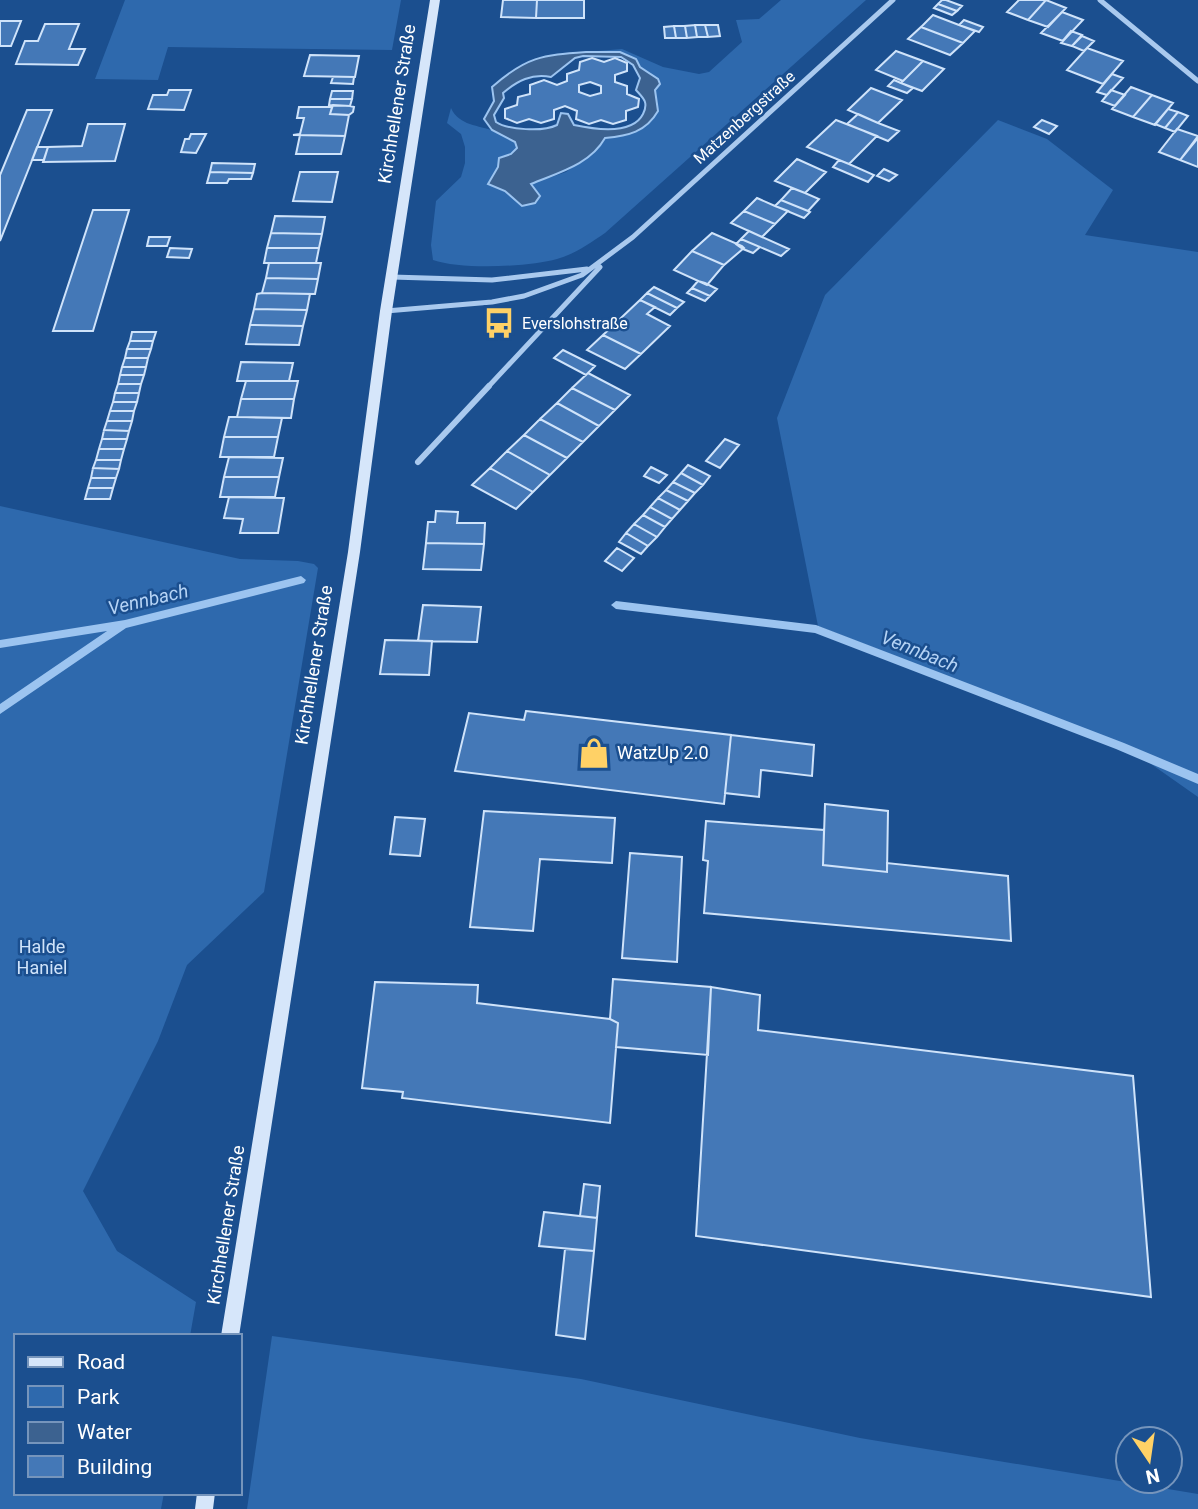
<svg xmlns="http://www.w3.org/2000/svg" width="1198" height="1509" font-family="Roboto,sans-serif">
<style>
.green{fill:#2e69ad}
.water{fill:#3c6290;stroke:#9cc4f0;stroke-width:2;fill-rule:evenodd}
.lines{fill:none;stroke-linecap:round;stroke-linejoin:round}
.stream{fill:#9cc4f0;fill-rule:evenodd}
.building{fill:#4478b7;stroke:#cfe3fa;stroke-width:2;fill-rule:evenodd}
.minor-far1{stroke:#a9c9ee;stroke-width:5}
.minor{stroke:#a9c9ee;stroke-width:6}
.secondary{fill:#d6e6fa;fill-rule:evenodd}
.labels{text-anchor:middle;stroke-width:5;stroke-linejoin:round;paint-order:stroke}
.far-street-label{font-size:16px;fill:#fff;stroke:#1b4f8f}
.far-poi-label{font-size:16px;fill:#fff;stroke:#1b4f8f;text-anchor:start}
.street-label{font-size:18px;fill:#fff;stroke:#1b4f8f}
.poi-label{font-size:18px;fill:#fff;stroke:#1b4f8f;text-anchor:start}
.park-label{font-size:18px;fill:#cfe3fa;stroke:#1b4f8f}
.water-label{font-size:19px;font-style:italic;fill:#b5d3f5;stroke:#1b4f8f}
</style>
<rect width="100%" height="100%" fill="#1b4f8f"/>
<path class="green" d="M125,0H401L392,50L168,47L158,80L95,79Z
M781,0H866L605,233C590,243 575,254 557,259C528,267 461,270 433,260L431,245L436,201L461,177L465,163V147L461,134L447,123L451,108C459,126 479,125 494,131C501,134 508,138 515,142L517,148L511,154L498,158L499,167L488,184L505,191L522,206L534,203L540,196L531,184L566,172L602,144L605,138L629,135L658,104L651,73L640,67L639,63L613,52H586L622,49L663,67L699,74L709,72L742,42L736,20L759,19Z
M998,120L1047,139L1113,190L1085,235L1198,252V797L1124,745L818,626L777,418L825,295Z
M0,506L240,559L298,561L314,564L318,568L264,892L187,965L158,1041L83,1191L117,1251L196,1302L190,1336H16V1493H164L161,1509H0Z
M272,1336L581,1379L860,1438L1198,1494V1509H247Z"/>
<path class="water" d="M586,52H620L636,59L640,67L658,79L660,84L655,90L658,111C646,132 628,136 605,138C590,165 557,173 531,184L540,196L535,203L522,206L505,191L488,184L498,167L499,158L511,154L517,148L515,142L492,130L484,119L494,101L492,87C526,57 542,55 586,52ZM583,56L621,57L633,65L640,78L636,90C643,98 649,102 643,114C632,136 593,129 574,125L568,114L561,113L557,125C543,132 508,130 496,122L494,115L504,98L503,93C517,81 532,73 551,77L575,58Z"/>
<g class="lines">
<path class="stream" d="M301,576L306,580L304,583L126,628L0,714V704L107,631L0,648V640L125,620Z
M616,601L816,625L1124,743L1198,774V784L1116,749L815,633L616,609L611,605Z"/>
</g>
<path class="building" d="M503,0H537L536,18L501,17Z
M537,0H584V18H536Z
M942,0H946L962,6L957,11L938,4Z
M1019,0H1046L1028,20L1007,12Z
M1046,0L1066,8L1048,27L1028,20Z
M938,4L957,11L952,15L934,8Z
M1062,12L1083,20L1063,41L1041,33Z
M933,15L959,25L975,31L963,43L921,27Z
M964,20L983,27L979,32L959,25Z
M0,21H21L11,46H0Z
M45,24H79L69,49H85L78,65L16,64L25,41H38Z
M695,25L697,37L687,38L685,26Z
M695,25H705L708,37H697Z
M705,25H718L720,36L708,37Z
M674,26L676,38H665L664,27Z
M674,26H685L687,38H676Z
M921,27L963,43L950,55L908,39Z
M1071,31L1082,35L1072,46L1061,43Z
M1082,36L1094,41L1084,51L1072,46Z
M1087,48L1123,61L1103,84L1067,70Z
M896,51L923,61L903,81L876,70Z
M310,55L359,56L355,77L304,76Z
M592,58L604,62L615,58L627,63V71L615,75V82L627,86V94L639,99L638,107L626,111V120L613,124L601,120L589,124L576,119L577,111L565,106L554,110V119L541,123L529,119L517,123L505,118V109L517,105L518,97L530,94V85L544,80L557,85L567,81V74L579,70L580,62ZM590,82L601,86V93L590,96L579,92V85Z
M923,61L944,69L922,91L901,83Z
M1112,74L1123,78L1107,95L1097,92Z
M333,77H354L353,84L331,83Z
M894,80L901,83L913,88L907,93L888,86Z
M1131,87L1152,95L1133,117L1112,109Z
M871,88L902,100L878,123L848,110Z
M169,90H191L184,110L148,109L153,95H167Z
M1111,90L1125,95L1115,106L1102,101Z
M332,91H353L352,99H330Z
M1152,95L1173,103L1155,125L1133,117Z
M330,99H352L350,106L329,105Z
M333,105L350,106L354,107L353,112L349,115L330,114Z
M299,107H332L330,114L349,115L345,136L293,135L300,134L304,118H297Z
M1168,109L1178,112L1165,128L1155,124Z
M27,110H52L0,241V175Z
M1178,112L1188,116L1175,132L1165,128Z
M858,114L878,123L899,131L888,141L847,124Z
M836,120L877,136L849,164L807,147Z
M1042,120L1057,126L1049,134L1034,127Z
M88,124H125L115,161L43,162L48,147L82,146Z
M1177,129L1198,136L1180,160L1159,152Z
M191,134H206L196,153L181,152L185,139H189Z
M300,135L345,136L341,154H296Z
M1198,138V167L1180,160Z
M37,147H48L44,160H32Z
M797,159L826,172L805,193L775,181Z
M839,160L849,164L874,175L868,182L833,167Z
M212,163L255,164L253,173L210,172Z
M884,169L897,175L889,181L877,176Z
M210,172L253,173L251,179H229L227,183H207Z
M300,172H338L332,202L293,201Z
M792,188L805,193L819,199L808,211L781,200Z
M757,198L775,206L788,211L775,224L744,211Z
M781,200L808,211L810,212L804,218L775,206Z
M93,210H129L93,331H53Z
M744,211L775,224L762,237L731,223Z
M275,216L325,217L322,234L271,233Z
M749,231L762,237L789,249L781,256L741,239Z
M271,233L322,234L319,248H267Z
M712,233L742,246L744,248L724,265L692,251Z
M149,237H170L167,246H147Z
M741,239L760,247L753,253L743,249L736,244Z
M170,248L192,249L189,258L167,257Z
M267,248H319L316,263H264Z
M692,251L724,265L707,285L674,270Z
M269,263H321L318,279L266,278Z
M266,278L318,279L315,294L262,293Z
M698,281L705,283L717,289L710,296L692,288Z
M654,287L684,302L677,308L647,293Z
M692,288L710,296L705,301L687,293Z
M647,293L677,308L670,315L640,300Z
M257,294L262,293L310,294L307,310L254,309Z
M640,300L655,307L647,314L670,326L641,354L603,335Z
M254,309L307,310L303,326L250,325Z
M250,325L303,326L299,345L246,344Z
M132,332H156L153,341H130Z
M603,335L641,354L625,369L587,350Z
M130,341H153L151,349H127Z
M127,349H151L148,358H125Z
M563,350L595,366L586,375L554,358Z
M125,358H148L146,367H122Z
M241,362L293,363L289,381H237Z
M122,367H146L144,375H120Z
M588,373L630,395L615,410L572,388Z
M120,375H144L141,384H118Z
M246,381H298L294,399H241Z
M118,384H141L139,393H115Z
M572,388L615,410L599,426L557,403Z
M115,393H139L137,402H113Z
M241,399H294L291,418L237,417Z
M113,402H137L134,411H110Z
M557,403L599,426L583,442L540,419Z
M110,411H134L132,421H107Z
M229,417H237L282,418L278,437H224Z
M540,419L583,442L567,458L524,435Z
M107,421H132L129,431L104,430Z
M104,430L129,431L127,439H102Z
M524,435L567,458L550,475L507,451Z
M224,437H278L274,457H220Z
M102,439H127L124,449H99Z
M725,439L739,445L720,468L706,461Z
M99,449H124L121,460H96Z
M507,451L550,475L533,492L490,468Z
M229,457L283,458L279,477H224Z
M96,460H121L119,469L93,468Z
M688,465L710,476L703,485L681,473Z
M651,467L667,475L659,483L644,476Z
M93,468L119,469L116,478H91Z
M490,468L533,492L516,509L472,485Z
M681,473L703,485L695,493L673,482Z
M224,477H279L275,497H220Z
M91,478H116L113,488H88Z
M673,482L695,493L688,501L666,490Z
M88,488H113L110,499H85Z
M666,490L688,501L680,510L658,498Z
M229,497L284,498L278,533H240L243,519L224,518Z
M658,498L680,510L672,519L650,507Z
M650,507L672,519L665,527L643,515Z
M436,511L458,512L457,523H485L484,544L426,543L428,522H435Z
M643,515L665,527L657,537L634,524Z
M634,524L657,537L648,546L626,533Z
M626,533L648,546L641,554L619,542Z
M426,543L484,544L481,570L423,569Z
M617,548L634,558L622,571L605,561Z
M423,605L481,607L477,642L418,641Z
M385,640L432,641L429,675L380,674Z
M526,711L731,735L724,804L455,771L469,713L524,720Z
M731,735L814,745L812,776L761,770L759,797L725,793Z
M825,804L888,811L887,872L823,865Z
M484,811L615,818L612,863L540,859L533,931L470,927Z
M395,817L425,819L420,856L390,854Z
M706,821L824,830L823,865L887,872V863L1008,876L1011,941L704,913L708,861L703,860Z
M630,853L682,857L677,962L622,958Z
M613,979L711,987L708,1055L616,1047L618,1023L610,1019Z
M375,982L478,985L477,1003L610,1019L618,1023L610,1123L402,1098L403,1092L362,1088Z
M711,987L760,995L758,1030L1133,1076L1151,1297L696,1236Z
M584,1184L600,1186L597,1218L580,1216Z
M544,1212L597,1218L594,1251L539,1246Z
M565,1249L594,1251L585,1339L556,1335Z"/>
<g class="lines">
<path class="minor-far1" d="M1100,0L1198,81
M392,277L492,280L587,269
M386,311L492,302L524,296L582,275L633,237L893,0
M488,387L600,267"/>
<path class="minor" d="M418,462L489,386"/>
<path class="secondary" d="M430,0H440L392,311L360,552L239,1336H221L348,552L380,311Z
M197,1493H215L213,1509H195Z"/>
</g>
<defs>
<symbol id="bus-bare" viewBox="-9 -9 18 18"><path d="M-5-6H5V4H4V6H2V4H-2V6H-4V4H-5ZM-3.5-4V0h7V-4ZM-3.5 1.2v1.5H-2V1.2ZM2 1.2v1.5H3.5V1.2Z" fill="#ffd166" stroke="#1b4f8f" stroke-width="2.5" paint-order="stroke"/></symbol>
<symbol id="shop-bare" viewBox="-9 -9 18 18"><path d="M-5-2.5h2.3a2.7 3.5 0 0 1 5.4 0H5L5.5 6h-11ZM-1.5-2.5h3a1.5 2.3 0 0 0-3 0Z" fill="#ffd166" stroke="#1b4f8f" stroke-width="2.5" paint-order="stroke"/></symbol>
</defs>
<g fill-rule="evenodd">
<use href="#bus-bare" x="477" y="301" width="44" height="44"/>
<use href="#shop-bare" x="572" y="731" width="44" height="44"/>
</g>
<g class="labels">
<g class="far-street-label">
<text transform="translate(744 117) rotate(-42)" y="6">Matzenbergstraße</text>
</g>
<g class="far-poi-label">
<text x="522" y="329">Everslohstraße</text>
</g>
<g class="street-label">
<text transform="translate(397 104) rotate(-81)" y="6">Kirchhellener Straße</text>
<text transform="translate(314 665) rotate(-81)" y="6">Kirchhellener Straße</text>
<text transform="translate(226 1225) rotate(-81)" y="6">Kirchhellener Straße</text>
</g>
<g class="poi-label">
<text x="617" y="759">WatzUp 2.0</text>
</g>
<g class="park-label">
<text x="42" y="953">Halde<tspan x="42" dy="21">Haniel</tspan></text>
</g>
<g class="water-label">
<text transform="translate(148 599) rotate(-13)" y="7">Vennbach</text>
<text transform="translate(920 651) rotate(22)" y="7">Vennbach</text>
</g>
</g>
<rect x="14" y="1334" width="228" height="161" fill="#1b4f8f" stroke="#7695bc" stroke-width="2"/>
<rect x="28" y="1357" width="35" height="10" fill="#d6e6fa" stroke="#7695bc" stroke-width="2"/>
<text x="77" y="1369" font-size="21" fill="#ffffff">Road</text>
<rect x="28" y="1386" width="35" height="21" fill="#2e69ad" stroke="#7695bc" stroke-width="2"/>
<text x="77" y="1404" font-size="21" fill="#ffffff">Park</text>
<rect x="28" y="1422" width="35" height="21" fill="#3c6290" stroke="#7695bc" stroke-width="2"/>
<text x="77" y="1439" font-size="21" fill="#ffffff">Water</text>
<rect x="28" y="1456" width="35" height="21" fill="#4478b7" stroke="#7695bc" stroke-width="2"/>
<text x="77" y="1474" font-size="21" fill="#ffffff">Building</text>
<g transform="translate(1149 1460) rotate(167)"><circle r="33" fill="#1b4f8f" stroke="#7695bc" stroke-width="2"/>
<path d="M0-5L12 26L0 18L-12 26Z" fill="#ffd166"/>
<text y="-10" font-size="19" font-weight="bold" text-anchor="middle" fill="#ffffff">N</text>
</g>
</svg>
